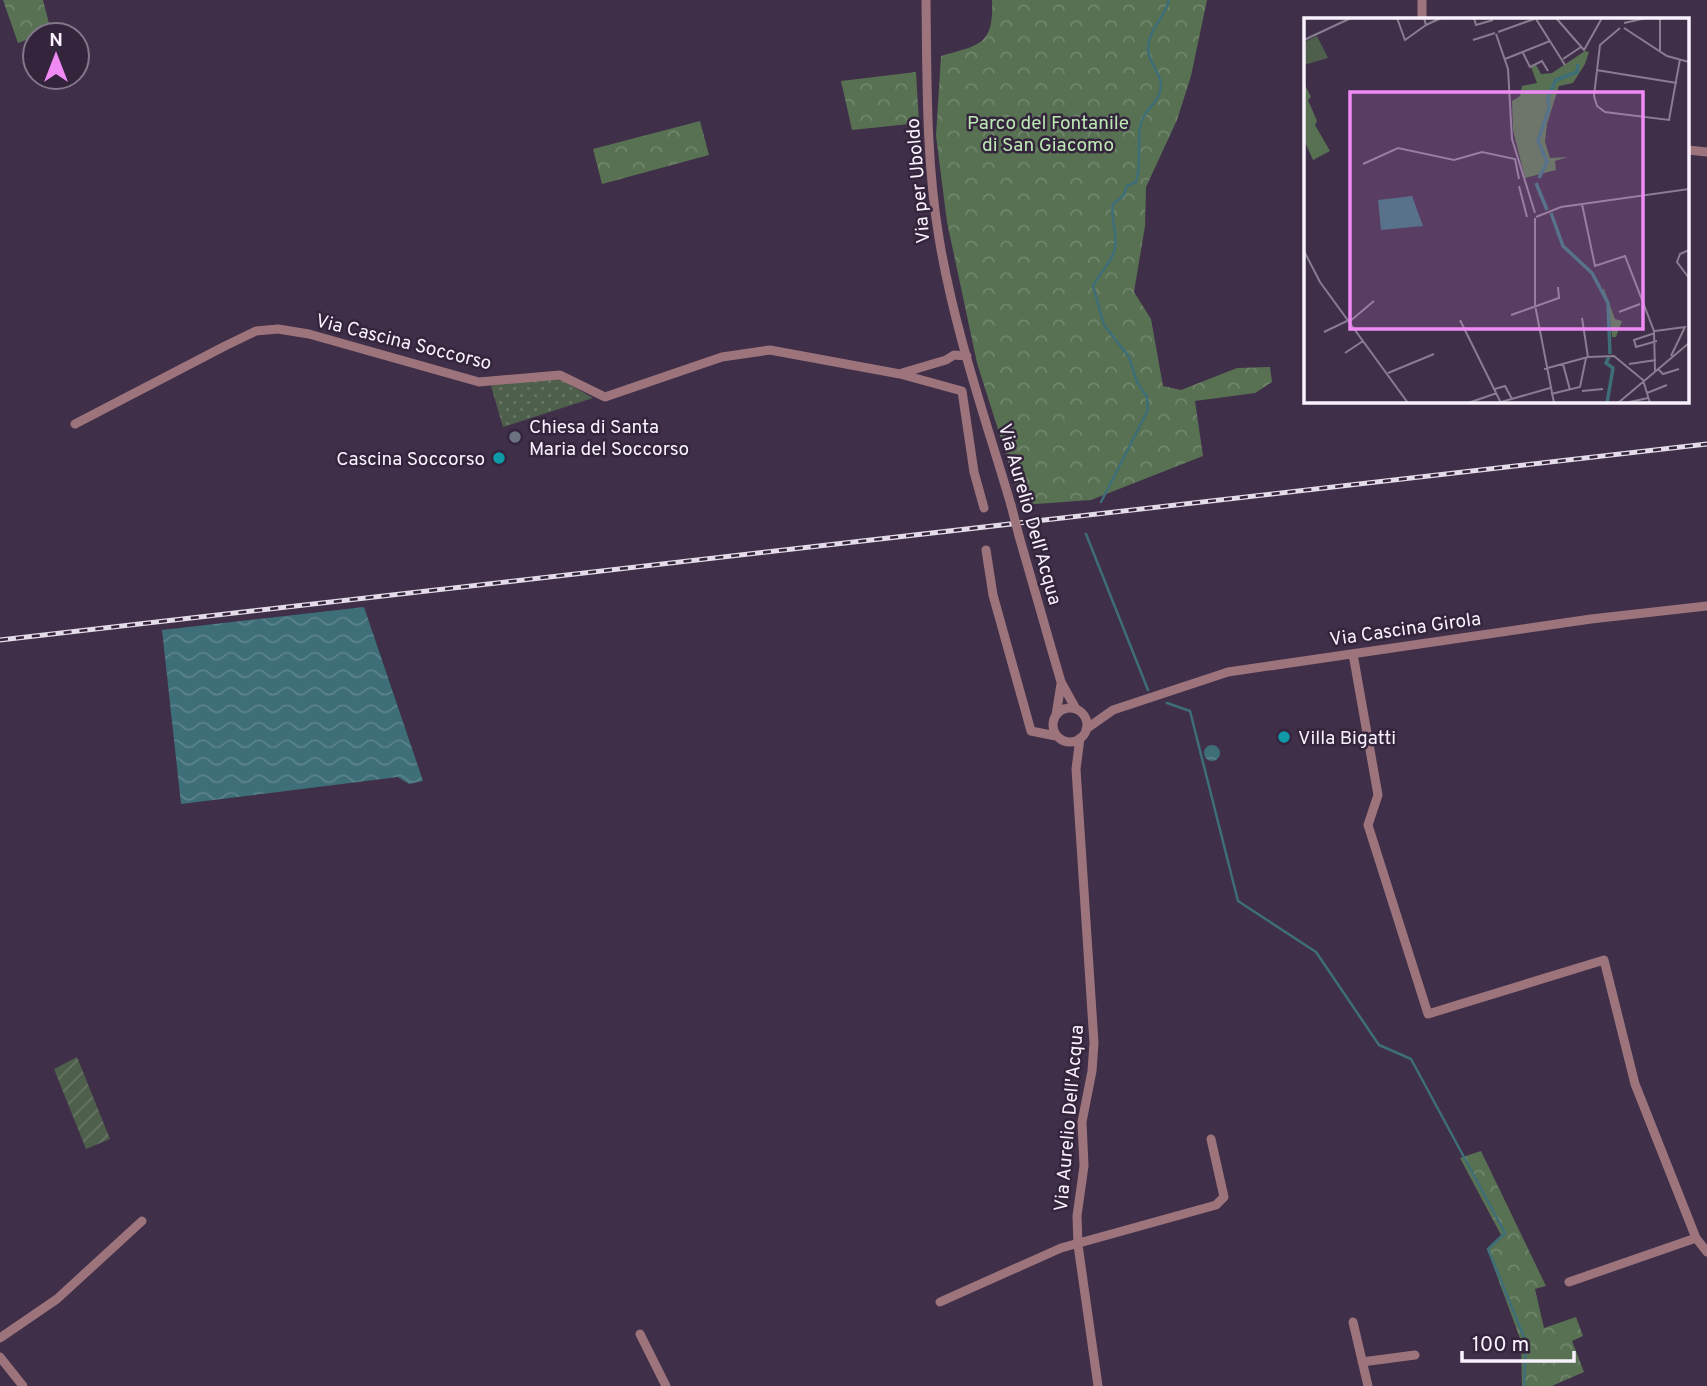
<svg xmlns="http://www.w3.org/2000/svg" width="1707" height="1386" font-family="Overpass,sans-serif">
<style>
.grass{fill:url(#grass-dots)}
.forest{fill:url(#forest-crowns)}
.garden{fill:url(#garden-furrows)}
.water{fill:url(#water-waves)}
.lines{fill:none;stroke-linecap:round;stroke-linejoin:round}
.stream{stroke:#3e6e78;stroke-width:2.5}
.minor{stroke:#9d747c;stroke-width:9}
.rail-casing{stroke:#e4dce9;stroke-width:5}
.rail{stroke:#34253d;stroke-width:2.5;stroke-dasharray:8;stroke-linecap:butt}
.minor-bridge{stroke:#9d747c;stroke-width:9}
.worship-dot{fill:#6b7280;stroke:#34253d;stroke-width:2.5}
.culture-dot{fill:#0f9aa8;stroke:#34253d;stroke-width:2.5}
.labels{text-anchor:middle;stroke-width:5;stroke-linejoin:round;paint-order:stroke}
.park-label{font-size:19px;fill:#bce8b3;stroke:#34253d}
.street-label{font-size:19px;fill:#f9f2fe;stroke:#34253d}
.poi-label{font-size:19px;fill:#f9f2fe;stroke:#34253d;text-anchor:start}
.inset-river{fill:none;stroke:#3e6e78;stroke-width:3.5}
.inset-road{fill:none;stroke:#897d91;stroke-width:2}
.view{fill:#f08bf6;fill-opacity:0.15;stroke:#f08bf6;stroke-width:3.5}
.inset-edge{fill:none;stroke:#f9f2fe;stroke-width:3.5}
</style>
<defs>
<pattern id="grass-dots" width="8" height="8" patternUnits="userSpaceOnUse" patternTransform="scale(1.75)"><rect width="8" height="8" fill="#4e5f4b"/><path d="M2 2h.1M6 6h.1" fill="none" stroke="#687666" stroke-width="1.8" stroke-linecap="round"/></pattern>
<pattern id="forest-crowns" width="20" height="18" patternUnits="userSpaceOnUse" patternTransform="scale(1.75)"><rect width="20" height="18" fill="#587153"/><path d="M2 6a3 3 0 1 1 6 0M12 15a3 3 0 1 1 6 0" fill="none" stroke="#71866d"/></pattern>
<pattern id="garden-furrows" width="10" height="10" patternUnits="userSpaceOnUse" patternTransform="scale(1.75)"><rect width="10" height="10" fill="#4e5f4b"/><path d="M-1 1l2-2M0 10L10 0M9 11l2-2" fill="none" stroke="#687666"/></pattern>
<pattern id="water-waves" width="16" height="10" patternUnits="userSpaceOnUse" patternTransform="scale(1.75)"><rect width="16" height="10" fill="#3e6e78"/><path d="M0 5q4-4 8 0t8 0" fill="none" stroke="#5b838c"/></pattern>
</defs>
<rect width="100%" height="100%" fill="#3f2f48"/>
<path class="grass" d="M533,377L562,380L593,398L503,427L491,386Z"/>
<path class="forest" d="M3,0H43L51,31L18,43Z
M992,0H1207L1191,76L1177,120L1146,187L1145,226L1134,292L1151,319L1163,386L1181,390L1237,368L1270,367L1272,382L1255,393L1195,401L1203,456L1091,500L1022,505L977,363L947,222L936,136L941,56C980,45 994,45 992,0Z
M916,72L919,123L852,130L841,81Z
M700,121L709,155L602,184L593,149Z
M1481,1151L1546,1286L1535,1289L1544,1328L1576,1317L1583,1336L1572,1341L1584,1372L1552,1386H1522L1521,1341L1487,1249L1501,1235L1460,1158Z"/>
<path class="garden" d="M77,1057L110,1139L86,1149L54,1069Z"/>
<path class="water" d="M364,607L423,781L409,784L398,777L181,804L162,630Z
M1204 753a8 8 0 1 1 16 0a8 8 0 1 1-16 0Z"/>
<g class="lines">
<path class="stream" d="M1101,502L1148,410L1147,397L1137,382L1129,357L1104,325L1093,286C1099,274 1113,261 1115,248C1118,233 1110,220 1113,204L1124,195L1127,186L1136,182C1143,160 1135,132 1143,118C1149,106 1161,100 1161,85C1161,73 1148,62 1148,49C1148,29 1165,18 1169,0
M1086,534L1148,690
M1167,703L1190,711L1238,901L1316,952L1379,1045L1411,1059L1505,1233L1488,1249L1526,1342L1524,1386"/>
<path class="minor" d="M926,0C927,80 926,160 939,238C954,329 985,417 1011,505
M1422,19V0
M1688,150L1707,152
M902,373L946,360L954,355L967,356
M75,424L225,346L256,331L278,329L309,334L479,382L560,375L605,397L722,357L770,350L900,374L962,391L974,472L984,508
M1019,536L1061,682L1076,709
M986,550L993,595L1031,731
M1353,654L1378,795L1368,825L1428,1014L1604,960L1635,1084L1696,1238L1707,1252
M1053 725a17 17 0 1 1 34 0a17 17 0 1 1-34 0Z
M1056,715L1061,684
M1086,729L1113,710L1228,672L1591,619L1707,606
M1031,731L1056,736
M1080,738L1076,769L1094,1043L1092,1071L1082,1122L1084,1166L1077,1216L1078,1245L1098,1386
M1569,1282L1696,1238
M940,1302L1061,1248L1216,1205L1224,1197L1211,1139
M1353,1322L1368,1386
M640,1334L666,1386
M0,1338L57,1299L142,1221
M0,1357L23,1386
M1362,1362L1415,1355"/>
<defs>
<path id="rail" d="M0,640L1707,444"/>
</defs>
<use href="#rail" class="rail-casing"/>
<use href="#rail" class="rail"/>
<path class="minor-bridge" d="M1011,505L1019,536"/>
</g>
<circle class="worship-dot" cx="515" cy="437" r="7"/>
<g class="culture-dot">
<circle cx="499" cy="458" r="7"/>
<circle cx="1284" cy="737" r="7"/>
</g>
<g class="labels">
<g class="park-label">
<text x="1048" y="129">Parco del Fontanile<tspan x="1048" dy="22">di San Giacomo</tspan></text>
</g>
<g class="street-label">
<text transform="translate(917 181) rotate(-95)" y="7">Via per Uboldo</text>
<text transform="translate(404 341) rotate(14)" y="7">Via Cascina Soccorso</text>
<text transform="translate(1031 514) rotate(74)" y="7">Via Aurelio Dell'Acqua</text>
<text transform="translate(1405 628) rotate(-8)" y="7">Via Cascina Girola</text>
<text transform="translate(1068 1118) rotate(-85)" y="7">Via Aurelio Dell'Acqua</text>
</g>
<g class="poi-label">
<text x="529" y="433">Chiesa di Santa<tspan x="529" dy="22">Maria del Soccorso</tspan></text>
<text x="485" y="465" text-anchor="end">Cascina Soccorso</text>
<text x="1298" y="744">Villa Bigatti</text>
</g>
</g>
<g transform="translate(1304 18)">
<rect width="385" height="385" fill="#3f2f48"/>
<path d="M281,33L285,34L281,46L269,65L255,68L243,106L241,124L246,140L264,139L251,143L252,152L221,160L209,112L208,83L216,78L218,68L233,65L227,49L232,47L237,56L248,55ZM0,65L7,79L4,82L13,103L11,107L26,133L9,142L0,122ZM300,271L311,301L318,303L312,319H308L304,285L297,272Z" fill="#587153"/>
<path d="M13,18L24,40L0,47V24Z" fill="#4e5f4b"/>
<path d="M108,178L119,208L77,212L74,182Z" fill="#3e6e78"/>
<path class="inset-river" d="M235,160L243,144L234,123L245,90L244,79L252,62L273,54L274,46M232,165L243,192M247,195L259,228L288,255L304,285L306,336M303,385L309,350L302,345L305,339"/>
<path class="inset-road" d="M93,0L101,22L122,7M120,0L122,7L137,0M170,0L172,7L189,2M252,0L280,32L298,0M356,0V33M232,1L261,47M320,5L342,0M316,10L296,27L290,78L293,88L301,94L365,102L376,41M320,10L363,38L385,44M194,14L230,1M192,16L204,51L208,121L231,195M0,22L47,0M169,22L191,15M219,35L226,49L238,43L244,53M201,41L246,23M259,41L277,29M292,52L373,65M59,146L94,130L150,142L178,134L211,141L215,161M215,168L223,199M278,186L291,248L321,238L350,313L351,353M232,199L257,189L385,171M231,200V287L250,385M385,232L376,236L373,244L385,260M0,233L16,264L104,385M315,294L336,286M207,297L255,280L254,269M278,300L284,339M156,302L197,385M45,304L70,283M351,313L381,309L367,338M20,314L43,303M351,315L330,322L332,329L353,323M41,335L59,323M259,346L266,372M325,346L352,342M240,351L284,339L310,338L339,362L346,385M354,351L359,356L375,351M84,355L130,336M191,371L201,368L208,381M278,373L299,371M343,375L363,367M247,376L276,369L282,340M197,384L246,370M164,385L193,375M314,385L385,325M321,385L344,380"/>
<path class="view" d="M46,74H339V311H46Z"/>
<rect width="385" height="385" class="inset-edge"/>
</g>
<g transform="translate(56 56)"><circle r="33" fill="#34253d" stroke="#83778a" stroke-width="2"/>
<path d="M0-5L12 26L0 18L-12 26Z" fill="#f08bf6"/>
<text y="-10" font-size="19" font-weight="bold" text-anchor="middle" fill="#f9f2fe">N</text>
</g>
<path d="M1462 1351v10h112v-10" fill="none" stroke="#f9f2fe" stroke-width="3.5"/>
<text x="1472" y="1351" font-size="21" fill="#f9f2fe" stroke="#34253d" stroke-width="5" paint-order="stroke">100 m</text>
</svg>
